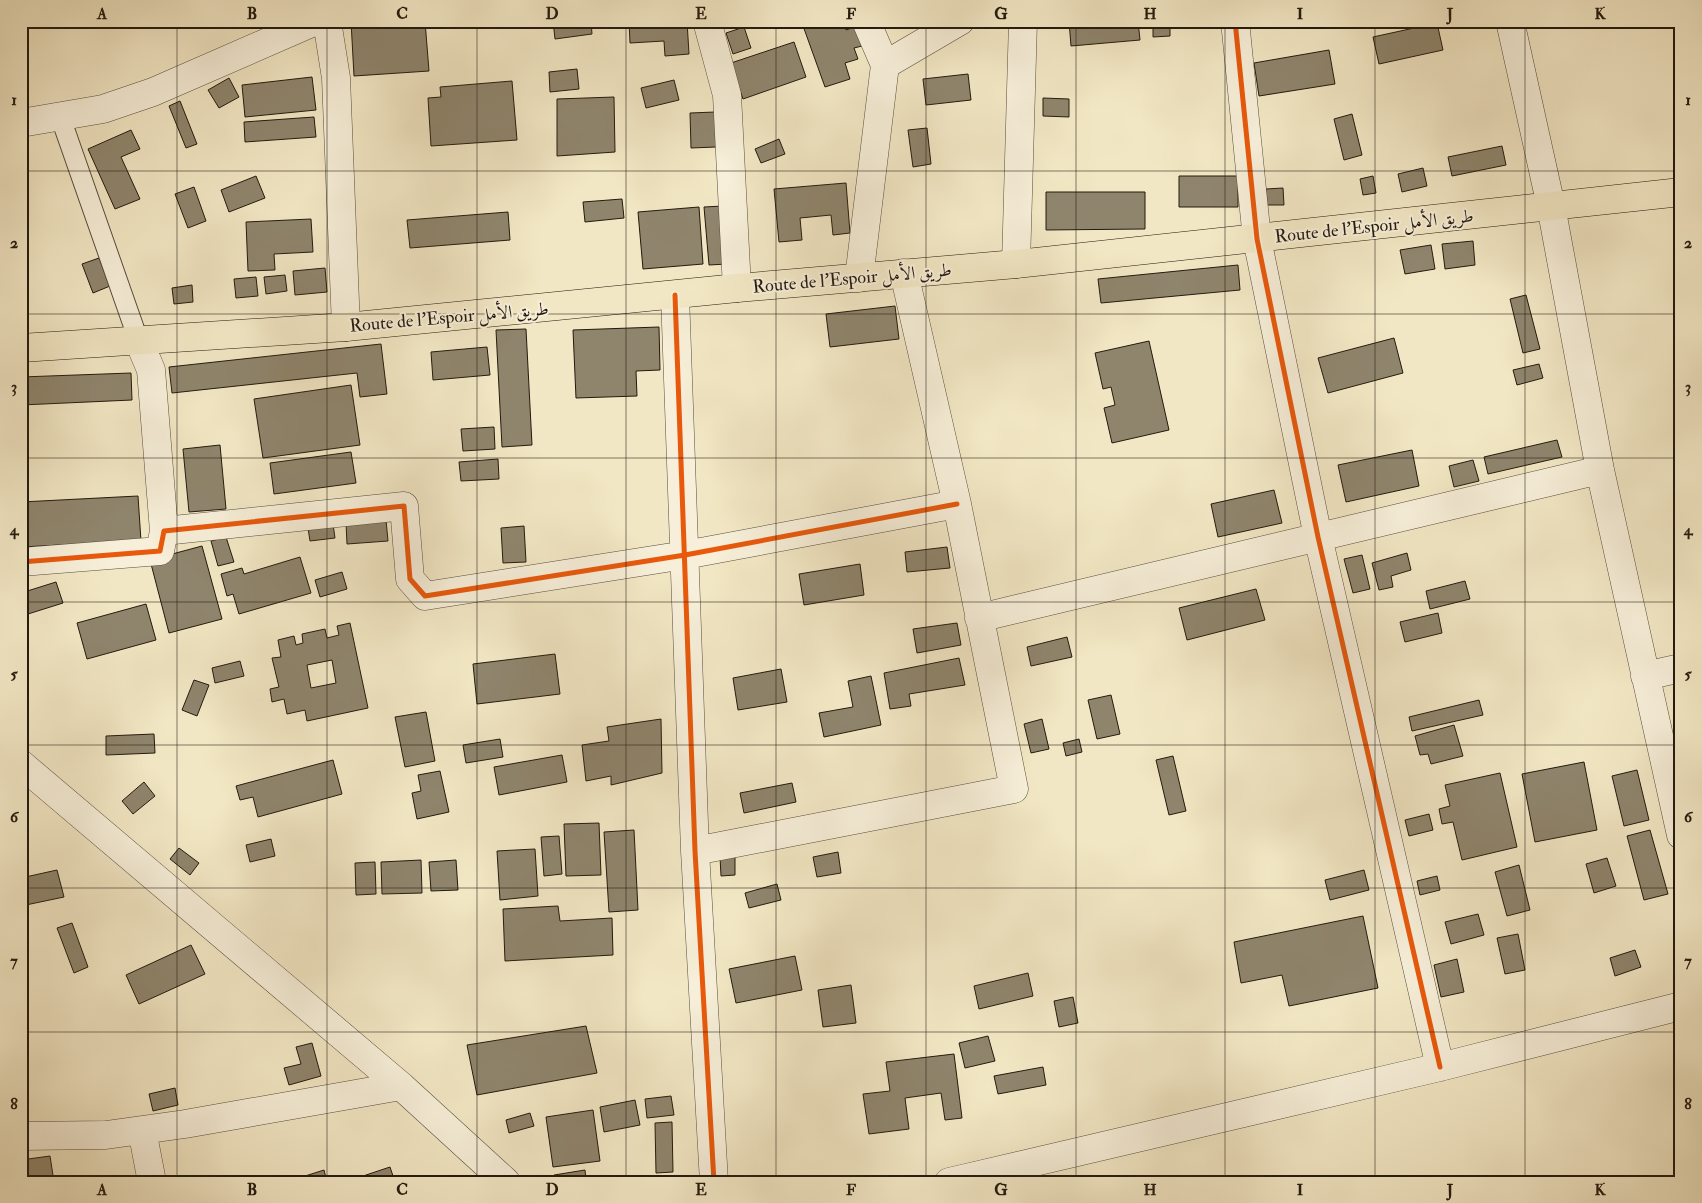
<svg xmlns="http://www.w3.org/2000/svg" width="1702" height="1203" font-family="'IM FELL Double Pica',Amiri,serif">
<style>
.building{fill:#8f856d;stroke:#231a0e;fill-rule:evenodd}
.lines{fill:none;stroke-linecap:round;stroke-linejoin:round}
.lane-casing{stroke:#574d3c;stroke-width:21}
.street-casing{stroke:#574d3c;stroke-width:29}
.highway-casing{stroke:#231a0e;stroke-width:29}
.lane{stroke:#f7efd9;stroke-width:19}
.street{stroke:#f7efd9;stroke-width:28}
.highway{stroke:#f2e7c4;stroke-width:28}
.cycleway-casing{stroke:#f7efd9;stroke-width:8}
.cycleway{stroke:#e8590c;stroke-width:5}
.grid{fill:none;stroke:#231a0e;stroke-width:1;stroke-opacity:0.55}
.labels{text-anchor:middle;stroke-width:4;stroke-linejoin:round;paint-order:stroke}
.street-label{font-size:18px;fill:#231a0e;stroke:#f7efd9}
.neatline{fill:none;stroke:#231a0e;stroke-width:2}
.grid-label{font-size:16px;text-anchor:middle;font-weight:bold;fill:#231a0e}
</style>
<rect width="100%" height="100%" fill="#f2e7c4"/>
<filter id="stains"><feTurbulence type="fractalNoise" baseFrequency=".004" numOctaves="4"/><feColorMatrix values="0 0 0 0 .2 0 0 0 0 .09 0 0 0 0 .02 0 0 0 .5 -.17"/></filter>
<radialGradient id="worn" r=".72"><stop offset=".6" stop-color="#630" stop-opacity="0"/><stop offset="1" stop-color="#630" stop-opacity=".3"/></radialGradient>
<path class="building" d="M351,21H425L429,71L354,76Z
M553,21H591L592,34L555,39Z
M629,21H687L689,54L665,56L664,41L630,43Z
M808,21H842L846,30L854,27L862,46L854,48L858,59L845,63L850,79L825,87L802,23Z
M1069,21H1138L1140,40L1071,46Z
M1153,21H1170V36L1153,37Z
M1437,23L1443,50L1379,64L1373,37Z
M744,27L751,48L733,54L726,33Z
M794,42L806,77L743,99L731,63Z
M1329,50L1335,84L1259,96L1254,63Z
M577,69L579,89L550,92L549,72Z
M968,74L971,100L926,105L923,79Z
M312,77L316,110L245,117L242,85Z
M229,78L239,97L219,108L208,90Z
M674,80L679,100L646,108L641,88Z
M512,81L517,140L431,146L428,98L441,97L440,87Z
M614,97L615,152L557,156V99Z
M1043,98L1069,99V117L1043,116Z
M180,101L197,144L186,148L169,106Z
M715,112L716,147L691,148L690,113Z
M1352,114L1362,155L1344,160L1334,119Z
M314,117L316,137L245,142L244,122Z
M927,128L931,164L913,167L908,130Z
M131,130L140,149L121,157L140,199L115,209L88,149Z
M779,139L785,154L761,163L755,149Z
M1502,146L1506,165L1452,176L1448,157Z
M1423,168L1427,186L1402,192L1398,174Z
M256,176L265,198L229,212L221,190Z
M1179,176H1238V207H1179Z
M1373,176L1376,193L1363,195L1360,179Z
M846,183L850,233L833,235L831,215L800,218L802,240L779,242L774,189Z
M194,187L206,221L188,228L175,194Z
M1283,188L1284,205H1267L1266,189Z
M1046,192H1145V229L1046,230Z
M622,199L624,218L585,222L583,202Z
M723,206L727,264L709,265L704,207Z
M699,207L703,264L643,269L638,212Z
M508,212L510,240L410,248L407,220Z
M311,219L313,252L274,254L275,270L248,271L246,222Z
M1473,241L1475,265L1445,269L1442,244Z
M1431,245L1435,269L1405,274L1400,250Z
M99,258L110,286L93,293L82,264Z
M1238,265L1240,290L1101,303L1098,279Z
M325,268L327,292L295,295L293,271Z
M285,275L287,291L266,294L264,277Z
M256,277L258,296L236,298L234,279Z
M192,285L193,302L174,304L172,288Z
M1526,295L1540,349L1523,353L1510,299Z
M895,306L899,339L830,347L826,314Z
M659,327L660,370L636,371L637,396L576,398L573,330Z
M526,329L532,445L502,447L496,330Z
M1394,338L1403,373L1328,393L1318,358Z
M1149,341L1169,430L1112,443L1104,408L1115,405L1111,387L1103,389L1095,353Z
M381,344L387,394L360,397L357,373L172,393L169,367Z
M487,347L490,375L433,380L431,352Z
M1539,364L1543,378L1517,385L1513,370Z
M131,373L132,400L21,405V377Z
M351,385L360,445L263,458L254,399Z
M494,427L495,449L463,451L461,429Z
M1557,440L1562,457L1488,474L1484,457Z
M220,445L226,509L189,512L183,449Z
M1412,450L1419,486L1346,502L1338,465Z
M351,452L356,483L274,494L270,463Z
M498,459L499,479L461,481L459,462Z
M1473,460L1479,481L1454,487L1449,466Z
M1274,490L1282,523L1218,537L1211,504Z
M138,496L141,541L21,547V502Z
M386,520L388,541L347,544L346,523Z
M333,524L335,538L310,541L308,528Z
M524,526L526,562L503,563L501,528Z
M226,537L234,562L218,566L211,541Z
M202,546L222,619L169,633L150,560Z
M947,547L950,568L907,572L905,552Z
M1407,553L1411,570L1391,576L1393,587L1379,590L1372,563Z
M1362,555L1370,589L1353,593L1344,559Z
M300,557L311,593L239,614L233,594L227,596L221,574L242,568L244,574Z
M860,564L864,595L804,605L799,574Z
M342,572L347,589L320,597L315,580Z
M1465,581L1470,599L1430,609L1426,591Z
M56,582L63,603L28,614L21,593Z
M1256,589L1265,620L1187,640L1179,608Z
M146,604L156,640L87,659L77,623Z
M1438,613L1442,633L1405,642L1400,622Z
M350,623L368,708L307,721L305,710L287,714L284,699L272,702L270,689L279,687L272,658L281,657L278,640L294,636L296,645L303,643L302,634L325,629L327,638L339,635L337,626ZM332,660L336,683L311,688L307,665Z
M957,623L961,645L917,653L913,629Z
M1067,637L1072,657L1031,666L1027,647Z
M555,654L560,694L477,704L473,664Z
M959,658L965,685L909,694L911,706L890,709L884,673Z
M240,661L244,676L215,683L212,668Z
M781,669L787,702L738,710L733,678Z
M871,676L881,725L824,737L819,713L853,707L848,681Z
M194,680L209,685L197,716L182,710Z
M1111,695L1120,734L1097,739L1088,700Z
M1479,700L1483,715L1412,731L1409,717Z
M426,712L435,761L405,767L395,717Z
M661,719L662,773L611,785V776L586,781L582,745L609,741L607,727Z
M1042,719L1049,749L1031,753L1024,724Z
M1454,725L1463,756L1431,764L1428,754L1420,755L1415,736Z
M154,734L155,753L106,755V736Z
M500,739L503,757L466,763L463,745Z
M1079,739L1082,752L1066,756L1063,743Z
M562,755L567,782L499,795L494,767Z
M1173,756L1186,811L1169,815L1156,760Z
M333,760L342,794L258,817L253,797L240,800L236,786Z
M1584,762L1597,830L1535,842L1522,774Z
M1637,770L1649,820L1624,826L1612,776Z
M440,771L449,812L417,819L412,793L421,791L418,775Z
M1500,773L1517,847L1462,860L1453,822L1442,824L1439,809L1450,806L1445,785Z
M144,782L155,796L133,814L122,801Z
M792,783L796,802L744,813L740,793Z
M1429,814L1433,830L1409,836L1405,820Z
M599,823L601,875L566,876L564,824Z
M634,830L638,910L609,912L604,832Z
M1650,830L1668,894L1644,900L1627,836Z
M559,836L562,874L544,876L541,837Z
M271,839L275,856L250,862L246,845Z
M179,848L199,863L190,875L170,859Z
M535,849L538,896L500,900L497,851Z
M838,852L841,873L817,877L813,857Z
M720,857H735V875L721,876Z
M1607,858L1616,886L1594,893L1586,864Z
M421,860L422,893L382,894L381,862Z
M456,860L458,890L431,891L429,862Z
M375,862L376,894L356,895L355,863Z
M1519,865L1530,910L1507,916L1495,872Z
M57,870L64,897L21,906V878Z
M1364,870L1369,890L1330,900L1325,880Z
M1437,876L1440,890L1420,895L1417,881Z
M777,884L781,900L749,908L745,893Z
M558,906L560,921L612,918L613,955L505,961L503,909Z
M1478,914L1484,935L1451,944L1445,922Z
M1363,916L1378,988L1289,1006L1282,975L1241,983L1234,942Z
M72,923L88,967L74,973L57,928Z
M1518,934L1525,970L1505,974L1497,938Z
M191,945L205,974L139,1004L126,975Z
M1635,950L1641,967L1615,976L1610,958Z
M795,956L802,990L736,1003L729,969Z
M1457,959L1464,992L1441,997L1434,965Z
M1028,973L1033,996L979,1009L974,986Z
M851,985L856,1023L823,1027L818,990Z
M1073,997L1078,1023L1059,1027L1054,1001Z
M586,1026L597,1073L477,1095L467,1045Z
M988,1036L995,1061L965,1068L959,1043Z
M312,1043L321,1076L289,1085L284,1068L301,1064L296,1047Z
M954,1054L962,1118L945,1120L941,1093L905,1098L909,1129L869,1134L863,1094L890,1091L886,1062Z
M1043,1067L1046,1085L998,1094L994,1076Z
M175,1088L178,1105L153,1111L149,1094Z
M671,1096L674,1115L647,1118L645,1099Z
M635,1100L640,1125L604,1132L600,1107Z
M593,1110L600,1161L553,1167L546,1117Z
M530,1113L534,1126L509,1133L506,1120Z
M672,1122L673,1172L656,1173L655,1123Z
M50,1156L54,1182H21V1160Z
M390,1167L395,1182H352L351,1180Z
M324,1170L327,1182H304L302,1177Z
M585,1170L586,1180L555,1182L554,1175Z"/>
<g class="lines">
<defs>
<path id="lane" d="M60,116L138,339"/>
<path id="street" d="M327,21L336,78L346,327
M707,21L727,95L737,288
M1235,21L1257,239L1318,537L1440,1067
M1510,21L1551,206L1600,470L1681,835
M885,65L960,21
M21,123L103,109L153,92L316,21
M1016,264L1023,21
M859,278L885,65L866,21
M675,295L695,851L714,1182
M138,339L151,370L164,531
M21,562L160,551L164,531L404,506L410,579L425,596L685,555L957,504
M979,618L1600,470
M1645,676L1681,668
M21,764L401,1086L506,1182
M695,851L1014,789L957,504L904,273
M142,1130L152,1182
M21,1136L106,1135L185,1124L401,1086
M949,1182L1440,1067L1681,1006"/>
<path id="highway" d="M21,348L346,327L737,288L1016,264L1681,192"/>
</defs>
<use href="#lane" class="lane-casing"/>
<use href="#street" class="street-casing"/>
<use href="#highway" class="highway-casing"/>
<use href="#lane" class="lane"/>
<use href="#street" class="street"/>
<use href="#highway" class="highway"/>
<defs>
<path id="cycleway" d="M1235,21L1257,239L1318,537L1440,1067
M675,295L695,851L714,1182
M21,562L160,551L164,531L404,506L410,579L425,596L685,555L957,504"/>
</defs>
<use href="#cycleway" class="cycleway-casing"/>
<use href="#cycleway" class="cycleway"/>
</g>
<path class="grid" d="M177,21V1182M327,21V1182M477,21V1182M626,21V1182M776,21V1182M926,21V1182M1076,21V1182M1225,21V1182M1375,21V1182M1525,21V1182M21,171H1681M21,314H1681M21,458H1681M21,602H1681M21,745H1681M21,888H1681M21,1032H1681"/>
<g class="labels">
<g class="street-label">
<text transform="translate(1374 226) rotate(-6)" y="6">Route de l’Espoir طريق الأمل</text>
<text transform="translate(852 278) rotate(-5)" y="6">Route de l’Espoir طريق الأمل</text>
<text transform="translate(449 317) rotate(-5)" y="6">Route de l’Espoir طريق الأمل</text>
</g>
</g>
<rect width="1702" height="1203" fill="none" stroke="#f2e7c4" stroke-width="55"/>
<rect x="28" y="28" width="1646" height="1148" class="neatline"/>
<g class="grid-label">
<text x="102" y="19">A</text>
<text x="252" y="19">B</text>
<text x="402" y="19">C</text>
<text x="552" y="19">D</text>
<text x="701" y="19">E</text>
<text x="851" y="19">F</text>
<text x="1001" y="19">G</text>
<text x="1150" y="19">H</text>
<text x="1300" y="19">I</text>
<text x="1450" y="19">J</text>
<text x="1600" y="19">K</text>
<text x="14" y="105">1</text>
<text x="1688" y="105">1</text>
<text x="14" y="248">2</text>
<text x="1688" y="248">2</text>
<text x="14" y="392">3</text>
<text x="1688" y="392">3</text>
<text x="14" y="535">4</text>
<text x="1688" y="535">4</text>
<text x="14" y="679">5</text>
<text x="1688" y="679">5</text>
<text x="14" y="822">6</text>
<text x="1688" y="822">6</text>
<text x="14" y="966">7</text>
<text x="1688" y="966">7</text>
<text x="14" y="1109">8</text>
<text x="1688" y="1109">8</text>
<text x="102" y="1195">A</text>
<text x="252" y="1195">B</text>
<text x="402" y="1195">C</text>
<text x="552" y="1195">D</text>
<text x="701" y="1195">E</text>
<text x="851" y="1195">F</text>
<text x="1001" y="1195">G</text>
<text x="1150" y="1195">H</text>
<text x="1300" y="1195">I</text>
<text x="1450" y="1195">J</text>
<text x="1600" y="1195">K</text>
</g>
<rect width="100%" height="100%" filter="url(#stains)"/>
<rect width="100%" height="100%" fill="url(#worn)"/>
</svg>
